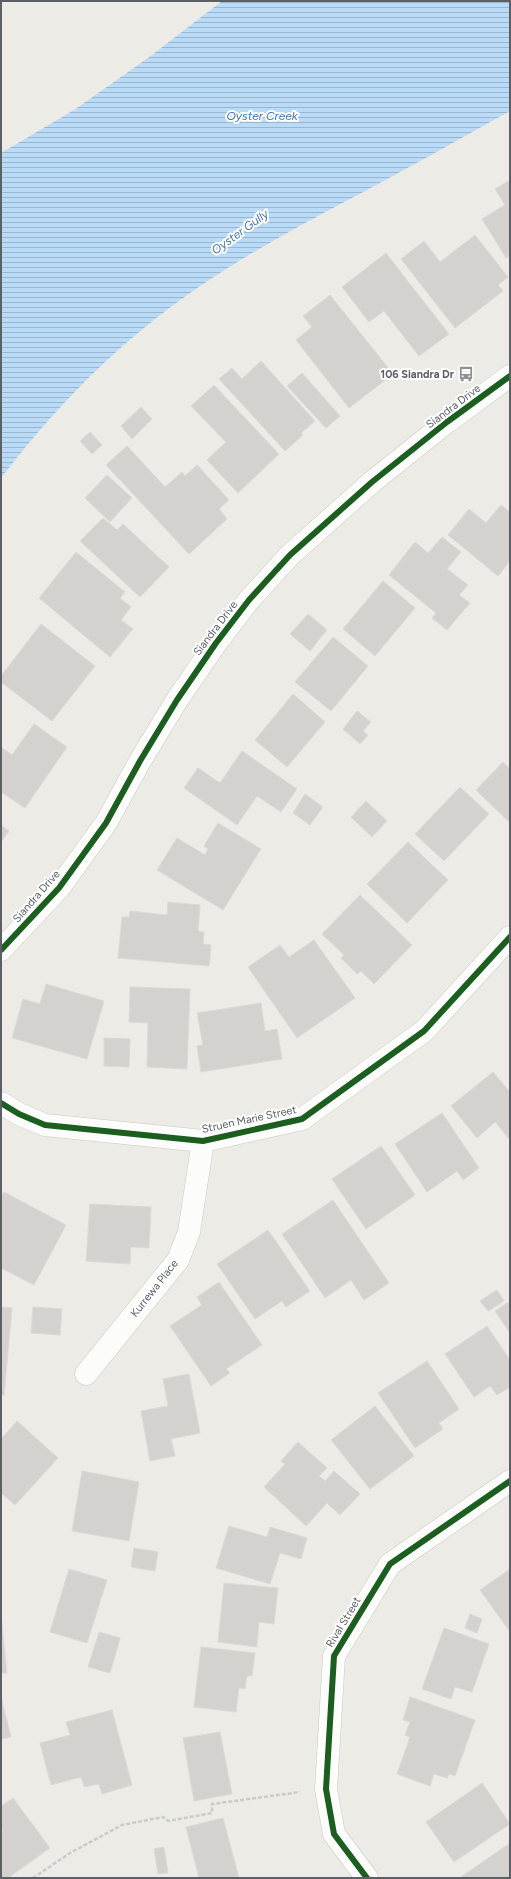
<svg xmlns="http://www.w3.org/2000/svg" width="511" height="1879" font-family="Figtree,sans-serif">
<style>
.water{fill:url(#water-rules)}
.building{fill:#d3d2cf;stroke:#dcdad6}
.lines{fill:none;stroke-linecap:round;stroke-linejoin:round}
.street-casing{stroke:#c9c9c9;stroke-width:23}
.path{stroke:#c9cdca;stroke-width:2.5;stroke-dasharray:4 2;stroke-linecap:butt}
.street{stroke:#fcfcfb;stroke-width:22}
.cycleway-casing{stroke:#fff;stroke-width:8}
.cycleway{stroke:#1b5e20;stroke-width:6}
.labels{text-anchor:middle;stroke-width:4;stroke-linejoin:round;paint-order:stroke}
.poi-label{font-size:11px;font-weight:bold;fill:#5c6065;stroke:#fff;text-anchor:end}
.street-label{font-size:11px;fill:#5c6065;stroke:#fff}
.water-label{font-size:12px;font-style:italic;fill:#4274b0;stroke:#fff}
</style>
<defs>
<pattern id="water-rules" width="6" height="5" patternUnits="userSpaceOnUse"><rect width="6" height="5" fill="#badbf7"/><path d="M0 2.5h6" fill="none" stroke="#9ab5cc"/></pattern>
</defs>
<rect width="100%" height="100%" fill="#ecebe6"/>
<path class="water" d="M222,1H510V111C461,138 414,165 365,191C287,232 212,272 144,328C90,372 43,423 1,478V153L74,110L148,58Z"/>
<path class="building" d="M510,180V256L506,258L482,219L505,205L495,189Z
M475,235L508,277L498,285L503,291L455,328L401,259L424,241L440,262Z
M386,253L449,334L419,356L384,311L369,322L342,287Z
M330,295L393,374L349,408L296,340L312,327L303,316Z
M261,361L315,421L301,433L303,435L285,451L219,379L232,368L242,379Z
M302,373L340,416L326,428L287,386Z
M214,385L279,454L238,493L207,460L226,442L191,406Z
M141,407L152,419L132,439L121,426Z
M90,432L102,445L92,454L80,441Z
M127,446L165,487L182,472L185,476L197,465L229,500L219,509L227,519L189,554L106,465Z
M107,475L132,498L110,522L85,498Z
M501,505L510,512V561L498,576L448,535L469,509L486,523Z
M103,518L117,530L123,524L169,567L140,597L80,541Z
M442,537L461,552L447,569L468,585L459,595L470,603L447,630L432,618L436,613L389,575L415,542L428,553Z
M76,552L125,592L120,598L131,607L121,620L133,629L110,657L39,598Z
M383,581L415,608L375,656L343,629Z
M308,614L327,630L310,651L290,634Z
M41,624L95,666L52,721L1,682V676Z
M333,637L368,666L331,711L295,682Z
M293,694L325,722L287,767L255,740Z
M357,711L371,722L363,731L368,735L360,744L343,729Z
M34,724L67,747L25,808L1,792V750L2,748L12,755Z
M242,751L297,789L281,812L257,796L237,825L184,788L198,768L220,783Z
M503,762L510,769V823L476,790Z
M460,787L489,814L444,861L415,834Z
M305,794L323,807L310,825L293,813Z
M366,801L387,821L372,837L351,817Z
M218,823L261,849L223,910L157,870L177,838L205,855L208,849L204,846Z
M1,825L9,831L1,842Z
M408,842L448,880L407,923L367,884Z
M360,895L412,945L374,984L361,971L357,974L341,958L344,955L322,934Z
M168,902L200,905L198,931L204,932L203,944L211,945L209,966L118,958L122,917H129L130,911L167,915Z
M314,940L355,998L297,1038L248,967L280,945L289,957Z
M46,984L104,1001L87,1059L12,1038L23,999L40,1004Z
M130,987L190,989L187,1069L147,1067L148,1023L129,1022Z
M261,1003L265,1031L277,1029L282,1059L201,1072L197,1046L203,1045L197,1013Z
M104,1038L130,1039L129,1067L104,1066Z
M493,1072L510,1092V1140L495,1122L477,1138L451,1106Z
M442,1113L479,1168L463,1180L457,1171L427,1192L395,1144Z
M381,1146L415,1195L366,1229L332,1179Z
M4,1192L66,1225L34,1285L1,1268V1197Z
M333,1200L389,1283L364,1300L351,1280L325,1298L282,1234Z
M90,1204L151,1207L149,1248L131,1247L130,1264L86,1261Z
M268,1230L310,1291L286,1307L282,1301L255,1319L217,1264Z
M219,1282L262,1345L226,1369L230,1373L211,1386L170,1326L202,1305L197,1297Z
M497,1290L504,1301L488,1311L480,1301Z
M510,1301V1333L495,1311Z
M1,1307L12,1308L4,1395H1Z
M33,1307L62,1309L60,1335L31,1333Z
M487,1326L510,1360V1387L497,1395L490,1386L474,1397L445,1354Z
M427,1361L459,1409L439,1423L443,1429L415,1448L378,1393Z
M189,1374L200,1433L171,1439L175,1456L150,1461L141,1411L168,1406L163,1379Z
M375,1406L414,1456L370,1489L331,1440Z
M17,1421L58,1458L15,1505L1,1493V1439Z
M298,1442L327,1468L319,1476L325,1481L334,1471L360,1494L340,1515L327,1503L306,1526L264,1487L285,1464L281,1461Z
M82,1471L139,1482L129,1541L72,1531Z
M229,1526L267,1537L270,1527L307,1538L301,1559L280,1553L270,1584L216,1568Z
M134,1548L158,1552L155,1571L131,1567Z
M69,1569L107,1580L87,1643L50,1632Z
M510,1569V1632L480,1590Z
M224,1583L278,1588L274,1624L259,1622L257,1647L218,1642Z
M470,1614L482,1619L477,1633L465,1628Z
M1,1616L7,1673H1Z
M444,1628L489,1644L472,1692L455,1687L451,1699L422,1689Z
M99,1632L120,1638L110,1673L88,1667Z
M201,1647L255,1653L252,1676H247L245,1689L239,1688L236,1712L194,1707Z
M1,1697L11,1737L1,1739Z
M410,1697L475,1720L455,1776L449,1774L447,1778L434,1774L430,1786L397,1774L410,1737L405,1735L410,1722L403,1720Z
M112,1710L132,1785L102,1794L99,1784L84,1787L81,1777L51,1785L40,1743L70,1735L66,1722Z
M220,1732L232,1794L194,1801L183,1738Z
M482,1783L510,1824L454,1862L426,1822Z
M13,1798L50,1848L8,1878H1V1832L3,1831L1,1827V1806Z
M223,1818L239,1878H199L186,1827Z
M510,1843V1878H461V1877Z
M164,1847L168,1873L158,1874L154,1849Z"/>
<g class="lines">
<defs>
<path id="street" d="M1,950L59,888L106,823L140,761L177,700L216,643L249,600L290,555L372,482L447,422L510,376
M1,1103L19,1114L45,1125L203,1141L302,1119L424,1031L510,937
M86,1374L178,1260L189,1232L203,1141
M367,1878L334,1834L326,1789L334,1656L390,1564L510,1481"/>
</defs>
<use href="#street" class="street-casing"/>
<path class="path" d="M33,1878L70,1853L122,1825L163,1817L168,1821L212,1813V1804L300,1792"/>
<use href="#street" class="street"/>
<defs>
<path id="cycleway" d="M1,950L59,888L106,823L140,761L177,700L216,643L249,600L290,555L372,482L447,422L510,376
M1,1103L19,1114L45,1125L203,1141L302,1119L424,1031L510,937
M367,1878L334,1834L326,1789L334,1656L390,1564L510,1481"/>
</defs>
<use href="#cycleway" class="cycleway-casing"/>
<use href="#cycleway" class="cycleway"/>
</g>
<defs>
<symbol id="bus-bare" viewBox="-9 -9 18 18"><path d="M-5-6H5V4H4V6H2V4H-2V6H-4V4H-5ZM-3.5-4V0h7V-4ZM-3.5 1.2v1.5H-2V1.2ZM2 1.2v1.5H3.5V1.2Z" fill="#8e9192" stroke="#fff" stroke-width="2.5" paint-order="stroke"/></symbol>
</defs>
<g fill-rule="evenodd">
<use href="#bus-bare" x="455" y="363" width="22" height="22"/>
</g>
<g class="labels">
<g class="poi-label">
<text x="454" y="378">106 Siandra Dr</text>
</g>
<g class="street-label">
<text transform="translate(453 406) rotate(-37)" y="4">Siandra Drive</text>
<text transform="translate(215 628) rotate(-53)" y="4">Siandra Drive</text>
<text transform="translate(36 896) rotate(-49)" y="4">Siandra Drive</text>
<text transform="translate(249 1119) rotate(-12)" y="4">Struen Marie Street</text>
<text transform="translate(154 1288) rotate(-52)" y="4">Kurrewa Place</text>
<text transform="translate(343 1622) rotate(-59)" y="4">Rival Street</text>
</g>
<g class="water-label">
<text x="262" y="120">Oyster Creek</text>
<text transform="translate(240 232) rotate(-36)" y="4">Oyster Gully</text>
</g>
</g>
<rect width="511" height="1879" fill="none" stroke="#5c6065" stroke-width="4"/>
</svg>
